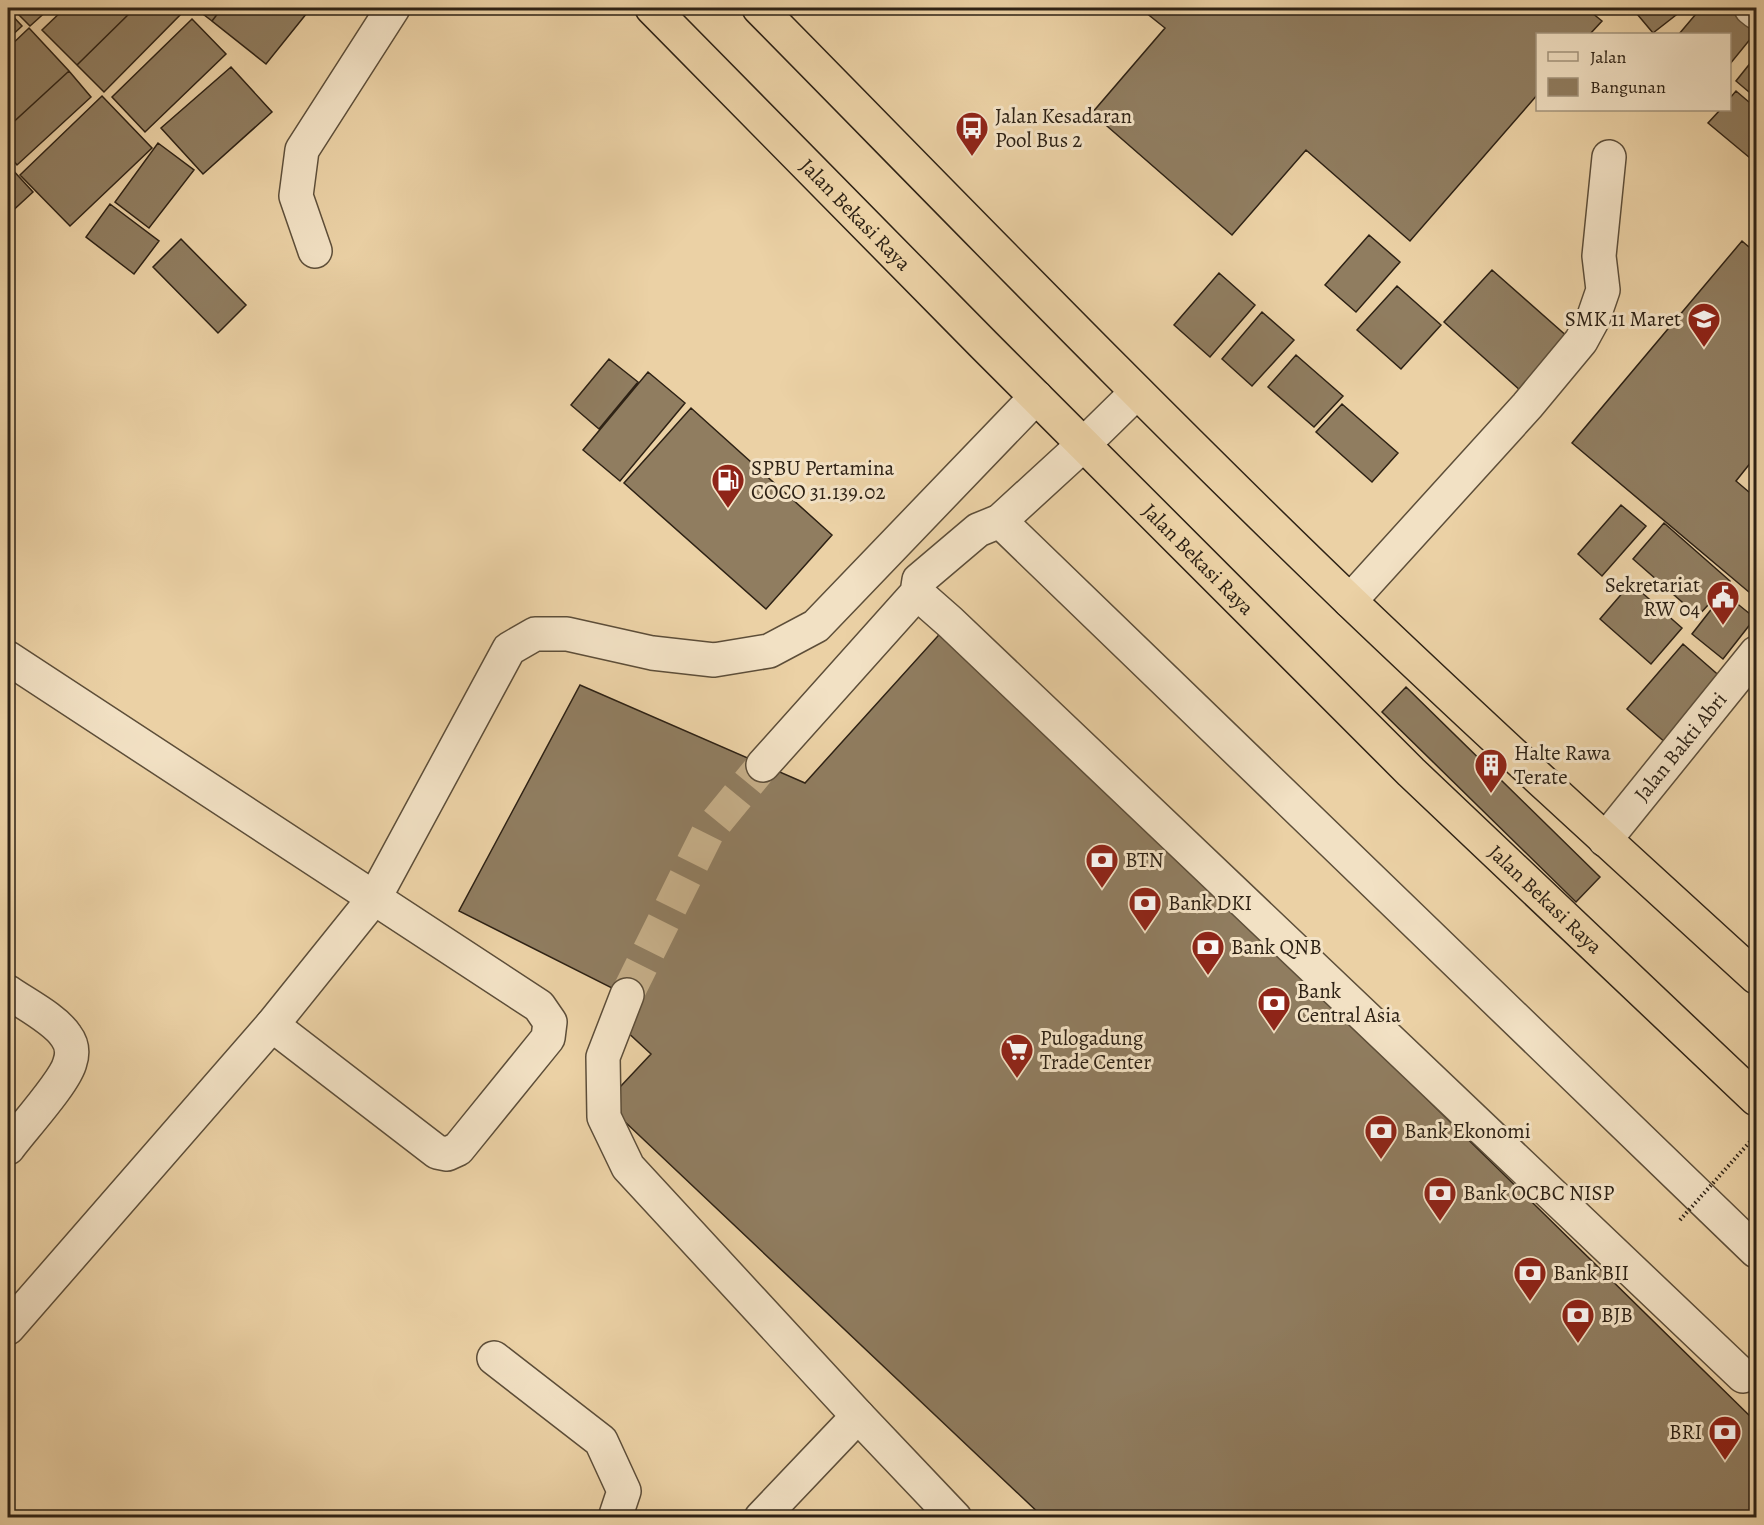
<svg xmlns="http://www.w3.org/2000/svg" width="1764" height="1525" font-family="Alegreya,serif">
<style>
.building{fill:#907d60;stroke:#2e2215;stroke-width:1.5}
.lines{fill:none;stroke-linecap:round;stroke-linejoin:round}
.minor-tunnel{stroke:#c5ae88;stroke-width:33;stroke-dasharray:33 16;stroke-linecap:butt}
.minor-casing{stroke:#5d4e39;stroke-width:36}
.highway-casing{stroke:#2e2215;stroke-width:36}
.minor{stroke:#f2e1c4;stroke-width:33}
.highway{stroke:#ebd1a5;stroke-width:33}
.path-bridge{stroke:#2e2215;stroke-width:4;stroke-dasharray:1.5 3;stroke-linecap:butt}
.labels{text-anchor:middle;stroke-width:6;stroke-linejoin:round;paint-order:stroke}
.poi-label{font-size:21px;fill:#2e2215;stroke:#f2e1c4;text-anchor:start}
.street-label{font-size:21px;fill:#2e2215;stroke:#f2e1c4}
</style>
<rect width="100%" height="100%" fill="#ebd1a5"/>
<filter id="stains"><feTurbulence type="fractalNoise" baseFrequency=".00333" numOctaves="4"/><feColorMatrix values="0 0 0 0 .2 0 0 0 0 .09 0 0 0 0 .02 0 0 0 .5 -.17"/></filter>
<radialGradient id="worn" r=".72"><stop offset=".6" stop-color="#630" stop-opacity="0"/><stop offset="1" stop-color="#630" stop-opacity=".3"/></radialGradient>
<path class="building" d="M12,8H50L30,26Z
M65,8H135L77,65L42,30Z
M135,8H180L184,11L104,92L77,65Z
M195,8H222L212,21Z
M222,8H311L266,64L212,21Z
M1140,8H1586L1602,21L1590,34H1538V94L1410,241L1306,150L1232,235L1092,113L1165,28Z
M1632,8H1685L1653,33Z
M1701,8H1736L1756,24V32L1730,64V34H1679Z
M8,11L22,26L8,39Z
M192,19L226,54L145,132L112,97Z
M29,28L69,71L8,127V48Z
M1756,56V98L1736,81Z
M231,67L272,112L203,174L161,128Z
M69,71L91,97L17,165L8,154V127Z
M1736,91L1756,108V163L1708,123L1720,110H1730V98Z
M102,96L152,148L70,226L20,175Z
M158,143L194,170L149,228L115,202Z
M10,167L33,192L8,215V169Z
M110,204L159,241L134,274L86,237Z
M1369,235L1400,262L1356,312L1325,285Z
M181,239L246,305L218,333L153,267Z
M1742,241L1756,253V456L1736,481L1756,498V598L1572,443Z
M1492,270L1569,338L1521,391L1444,322Z
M1219,273L1255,305L1210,357L1174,325Z
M1397,286L1441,325L1401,369L1357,330Z
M1262,312L1294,340L1252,386L1222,359Z
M1296,355L1343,396L1314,427L1268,387Z
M609,359L638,382L599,429L571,405Z
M648,372L685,403L620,481L583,450Z
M1342,404L1398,453L1372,482L1316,432Z
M691,408L832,535L766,609L624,483Z
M1621,505L1646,526L1602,576L1578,554Z
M1664,523L1730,581L1698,616L1633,559Z
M1631,583L1682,628L1651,664L1600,619Z
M1724,593L1755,618L1723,659L1692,634Z
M946,627L1756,1422V1518H1044L605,1103L651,1054L623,1028L634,999L459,911L580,685L805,783Z
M1683,644L1723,679L1667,744L1627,709Z
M1406,687L1600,877L1576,902L1382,712Z"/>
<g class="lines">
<path class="minor-tunnel" d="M627,995L708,832L763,765"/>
<defs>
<g id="minor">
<path d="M1751,8L1756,12"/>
<path d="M315,251L296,196L302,150L393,8"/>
<path d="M1000,521L1756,1251"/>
<path d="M917,593L950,622L1743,1376"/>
<path d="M1350,601L1527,406L1581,341L1593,319L1603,290L1599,256L1609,157"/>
<path d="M8,658L539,1006L550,1022L548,1038L458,1149L447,1154L437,1152L272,1025"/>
<path d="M763,765L917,593L919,580L978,530L1000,521L1084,444L1137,392"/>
<path id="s1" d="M1605,840L1756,653"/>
<path d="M8,992C25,1004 55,1019 66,1036C72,1044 73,1053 70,1062C66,1081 21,1130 8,1148"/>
<path d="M627,995L603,1057L604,1117L628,1167L858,1416L955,1518"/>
<path d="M8,1328L272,1025L375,897L509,649L535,634H567L652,653L714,660L769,651L816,626L1036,397"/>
<path d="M494,1358L601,1441L624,1491L615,1518"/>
<path d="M761,1518L858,1416"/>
</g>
<g id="highway">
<path id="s2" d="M652,8L984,345L1411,772L1756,1099"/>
<path d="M759,8C955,207 1149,408 1351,602C1484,729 1620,853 1756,977"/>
</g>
</defs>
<use href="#minor" class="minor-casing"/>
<use href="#highway" class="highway-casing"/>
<use href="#minor" class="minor"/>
<use href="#highway" class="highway"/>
<path class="path-bridge" d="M1680,1220L1756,1135"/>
</g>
<defs>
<symbol id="bus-pin" viewBox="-11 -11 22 30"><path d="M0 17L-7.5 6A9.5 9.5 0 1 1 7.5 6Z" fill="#8f2418" stroke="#f2e1c4"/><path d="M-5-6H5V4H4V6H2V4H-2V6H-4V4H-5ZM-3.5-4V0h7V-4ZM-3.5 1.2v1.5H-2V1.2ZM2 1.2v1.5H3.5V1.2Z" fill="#fff"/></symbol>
<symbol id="school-pin" viewBox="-11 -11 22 30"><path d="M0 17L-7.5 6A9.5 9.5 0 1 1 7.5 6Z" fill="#8f2418" stroke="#f2e1c4"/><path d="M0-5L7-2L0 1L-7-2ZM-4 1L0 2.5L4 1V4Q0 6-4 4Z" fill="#fff"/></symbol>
<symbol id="fuel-pin" viewBox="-11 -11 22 30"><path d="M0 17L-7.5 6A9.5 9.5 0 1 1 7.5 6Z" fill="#8f2418" stroke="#f2e1c4"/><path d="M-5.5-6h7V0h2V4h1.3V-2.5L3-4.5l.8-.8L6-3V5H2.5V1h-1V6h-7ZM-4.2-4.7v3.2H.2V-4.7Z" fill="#fff"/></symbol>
<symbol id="civic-pin" viewBox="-11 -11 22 30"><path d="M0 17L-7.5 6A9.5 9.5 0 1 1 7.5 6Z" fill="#8f2418" stroke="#f2e1c4"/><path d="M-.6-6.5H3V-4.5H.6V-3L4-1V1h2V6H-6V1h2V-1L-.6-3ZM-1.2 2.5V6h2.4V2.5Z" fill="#fff"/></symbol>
<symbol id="building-pin" viewBox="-11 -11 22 30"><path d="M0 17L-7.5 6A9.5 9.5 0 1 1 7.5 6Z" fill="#8f2418" stroke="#f2e1c4"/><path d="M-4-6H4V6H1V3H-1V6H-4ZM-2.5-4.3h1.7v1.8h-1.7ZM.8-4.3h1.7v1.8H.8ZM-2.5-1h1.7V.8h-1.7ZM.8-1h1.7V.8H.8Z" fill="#fff"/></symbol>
<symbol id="bank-pin" viewBox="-11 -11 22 30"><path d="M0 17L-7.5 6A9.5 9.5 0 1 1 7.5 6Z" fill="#8f2418" stroke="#f2e1c4"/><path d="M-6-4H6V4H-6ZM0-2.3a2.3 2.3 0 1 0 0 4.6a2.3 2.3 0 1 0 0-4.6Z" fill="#fff"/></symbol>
<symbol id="supermarket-pin" viewBox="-11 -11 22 30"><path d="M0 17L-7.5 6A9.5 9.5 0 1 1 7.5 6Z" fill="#8f2418" stroke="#f2e1c4"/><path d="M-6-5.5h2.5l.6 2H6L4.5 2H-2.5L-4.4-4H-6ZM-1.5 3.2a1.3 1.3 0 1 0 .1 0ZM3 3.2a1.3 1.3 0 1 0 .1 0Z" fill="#fff"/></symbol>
</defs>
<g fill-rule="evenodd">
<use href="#bus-pin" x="953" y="109" width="38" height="52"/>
<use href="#school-pin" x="1685" y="300" width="38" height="52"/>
<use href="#fuel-pin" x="709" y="461" width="38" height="52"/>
<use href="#civic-pin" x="1704" y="578" width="38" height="52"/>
<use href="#building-pin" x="1472" y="746" width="38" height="52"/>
<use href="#bank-pin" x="1083" y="841" width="38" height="52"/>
<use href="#bank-pin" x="1126" y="884" width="38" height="52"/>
<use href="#bank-pin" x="1189" y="928" width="38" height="52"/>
<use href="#bank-pin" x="1255" y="984" width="38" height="52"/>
<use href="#supermarket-pin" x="998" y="1031" width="38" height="52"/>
<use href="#bank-pin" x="1362" y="1112" width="38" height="52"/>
<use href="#bank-pin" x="1421" y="1174" width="38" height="52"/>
<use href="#bank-pin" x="1511" y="1254" width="38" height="52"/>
<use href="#bank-pin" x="1559" y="1296" width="38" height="52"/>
<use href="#bank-pin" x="1706" y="1413" width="38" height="52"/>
</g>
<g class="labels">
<g class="poi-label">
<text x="995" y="123">Jalan Kesadaran<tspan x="995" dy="24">Pool Bus 2</tspan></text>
<text x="1681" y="326" text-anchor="end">SMK 11 Maret</text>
<text x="751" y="475">SPBU Pertamina<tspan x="751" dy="24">COCO 31.139.02</tspan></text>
<text x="1700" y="592" text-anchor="end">Sekretariat<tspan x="1700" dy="24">RW 04</tspan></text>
<text x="1514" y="760">Halte Rawa<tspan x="1514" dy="24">Terate</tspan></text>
<text x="1125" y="867">BTN</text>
<text x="1168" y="910">Bank DKI</text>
<text x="1231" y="954">Bank QNB</text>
<text x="1297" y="998">Bank<tspan x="1297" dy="24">Central Asia</tspan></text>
<text x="1040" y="1045">Pulogadung<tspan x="1040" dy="24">Trade Center</tspan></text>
<text x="1404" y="1138">Bank Ekonomi</text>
<text x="1463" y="1200">Bank OCBC NISP</text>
<text x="1553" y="1280">Bank BII</text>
<text x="1601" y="1322">BJB</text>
<text x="1702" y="1439" text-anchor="end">BRI</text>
</g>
<g class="street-label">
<text dy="7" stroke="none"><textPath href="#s2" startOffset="290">Jalan Bekasi Raya</textPath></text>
<text dy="7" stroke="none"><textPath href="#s2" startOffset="776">Jalan Bekasi Raya</textPath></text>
<text dy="7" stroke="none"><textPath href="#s1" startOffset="120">Jalan Bakti Abri</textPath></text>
<text dy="7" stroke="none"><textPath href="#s2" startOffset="1262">Jalan Bekasi Raya</textPath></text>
</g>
</g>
<rect width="1764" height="1525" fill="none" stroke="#ebd1a5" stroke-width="30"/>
<rect x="9" y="9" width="1746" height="1507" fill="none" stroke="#2e2215" stroke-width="3"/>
<rect x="15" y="15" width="1734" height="1495" fill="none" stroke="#2e2215" stroke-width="1.5"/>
<rect x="1536" y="33" width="195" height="78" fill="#f2e1c4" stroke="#a4957e" stroke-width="1.5"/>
<rect x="1548" y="52" width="30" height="9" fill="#f2e1c4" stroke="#a4957e" stroke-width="1.5"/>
<text x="1590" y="63" font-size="18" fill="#2e2215">Jalan</text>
<rect x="1548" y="78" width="30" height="18" fill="#907d60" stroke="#a4957e" stroke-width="1.5"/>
<text x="1590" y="93" font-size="18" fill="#2e2215">Bangunan</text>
<rect width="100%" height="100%" filter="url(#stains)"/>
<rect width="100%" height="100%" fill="url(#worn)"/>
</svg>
